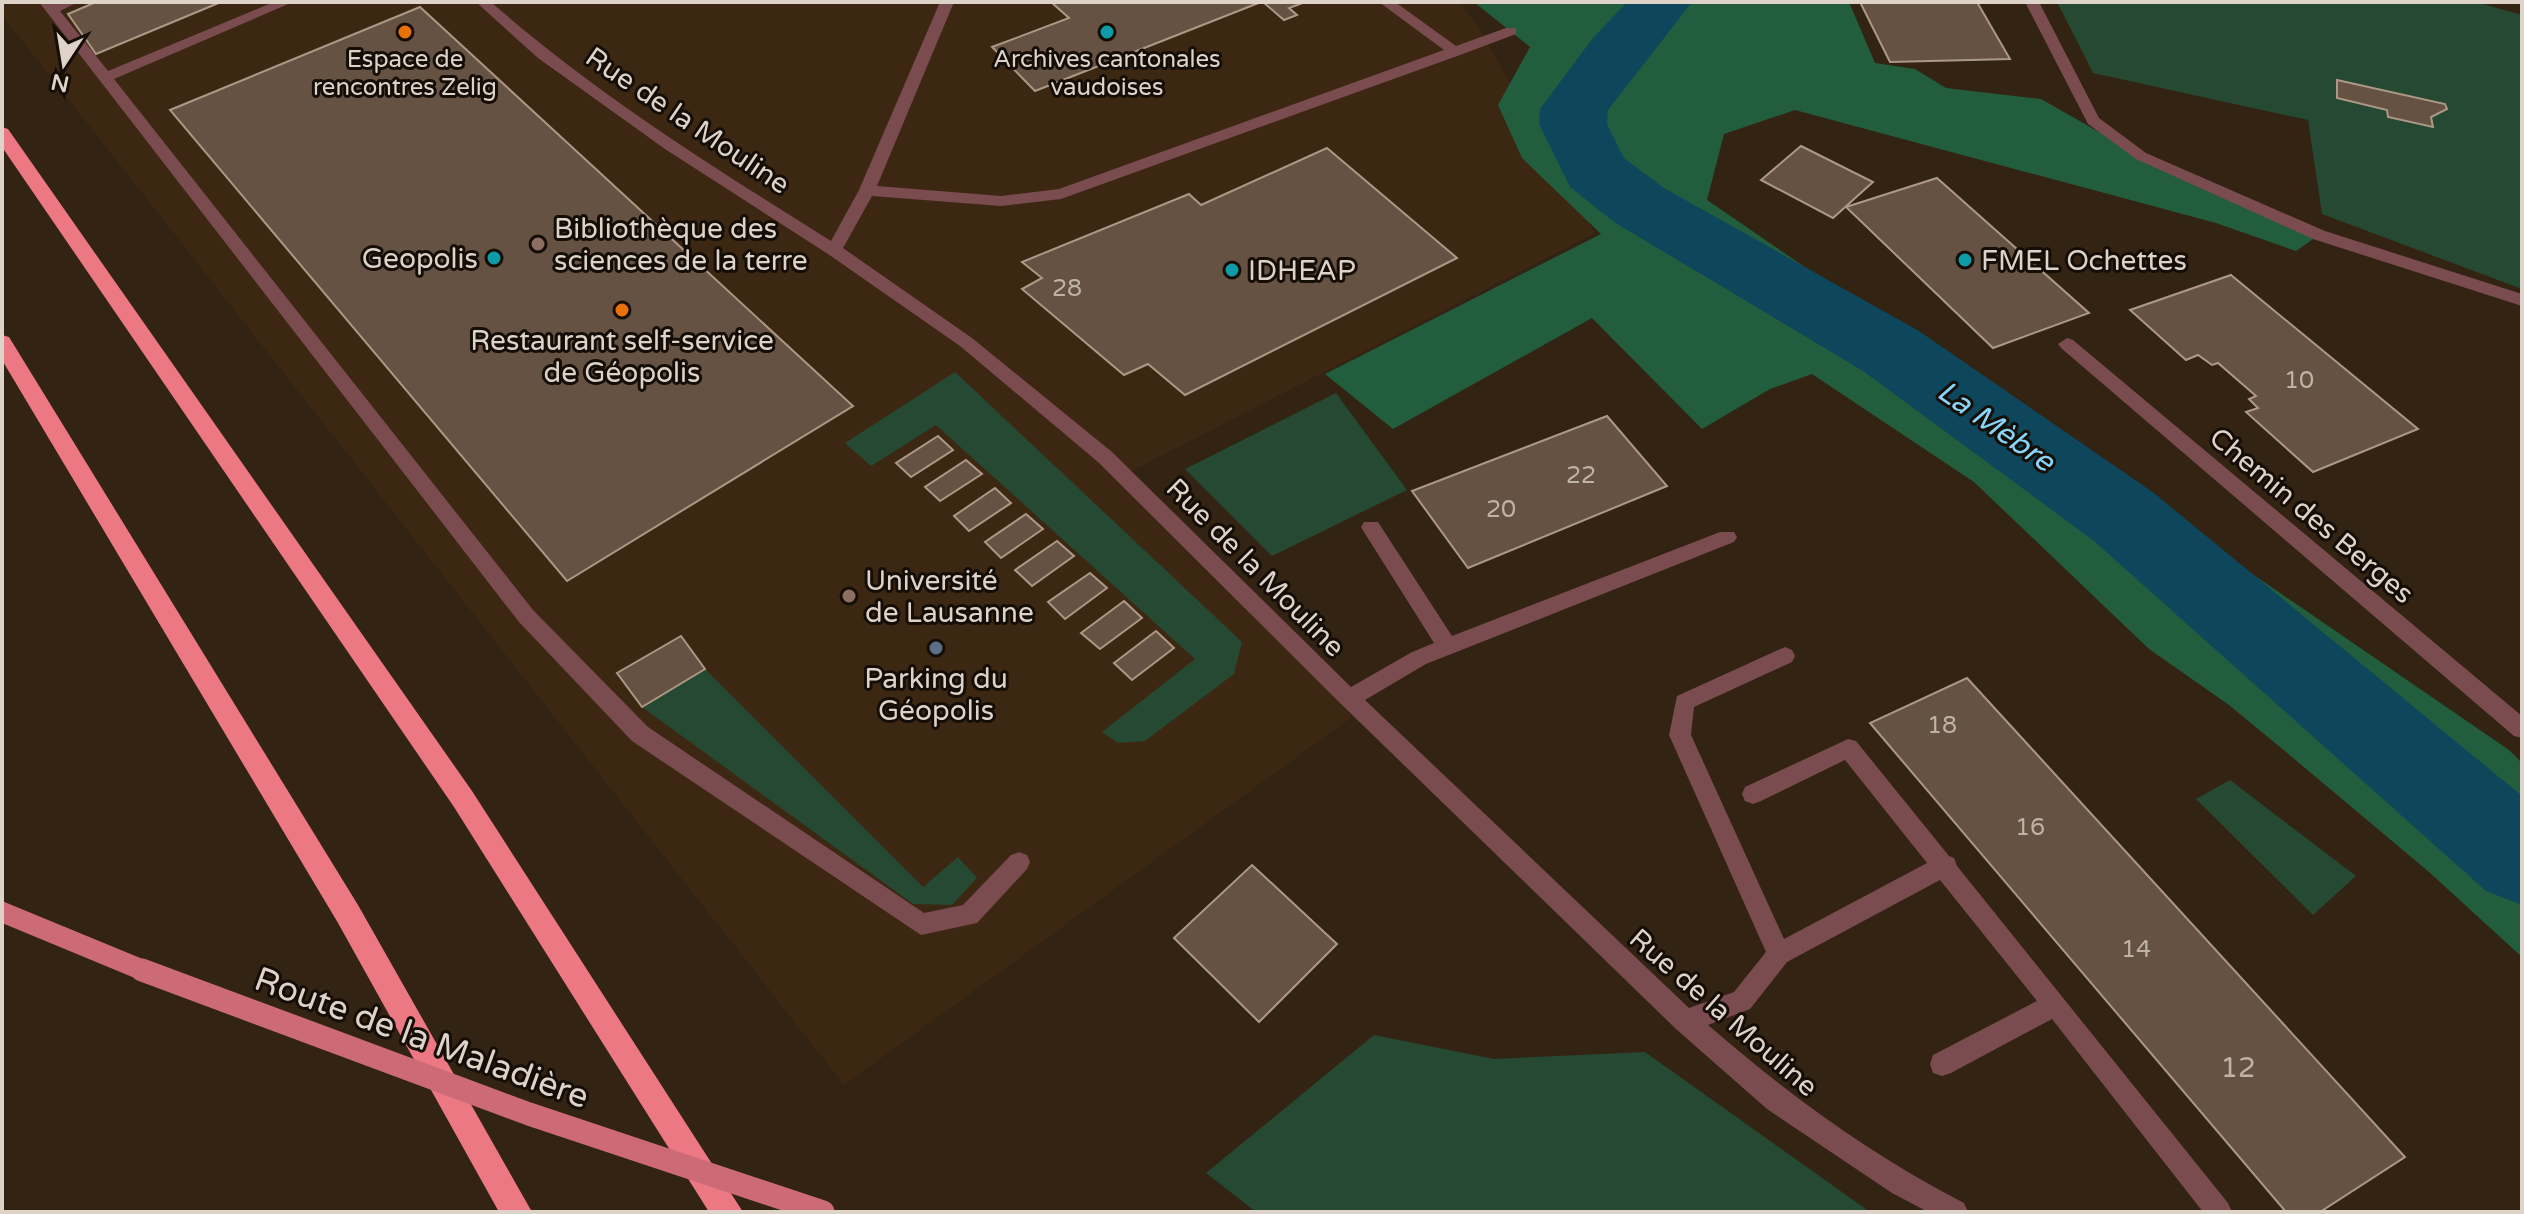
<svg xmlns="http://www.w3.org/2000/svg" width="2524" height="1214" font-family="'Varela Round',sans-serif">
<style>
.built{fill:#3c2812}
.green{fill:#254933}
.forest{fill:#225e3d}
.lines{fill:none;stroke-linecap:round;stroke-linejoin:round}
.river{fill:#0e465c;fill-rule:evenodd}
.building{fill:#655242;stroke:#ad9886;stroke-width:2}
.minor{fill:#7a4b4f;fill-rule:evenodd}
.major{fill:#cc6b75;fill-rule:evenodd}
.highway{fill:#ec7884;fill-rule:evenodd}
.major-bridge{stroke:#cc6b75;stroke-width:23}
.food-dot{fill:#e8710a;stroke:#150e07;stroke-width:3}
.culture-dot{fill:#0f9aa8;stroke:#150e07;stroke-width:3}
.education-dot{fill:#8d6e63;stroke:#150e07;stroke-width:3}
.service-dot{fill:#5c6f8a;stroke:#150e07;stroke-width:3}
.labels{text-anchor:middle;stroke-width:6;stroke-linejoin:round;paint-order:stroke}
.far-poi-label{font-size:24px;fill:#ddd3c9;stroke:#150e07}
.number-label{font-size:24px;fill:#bfb3a7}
.street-label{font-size:28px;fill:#ddd3c9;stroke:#150e07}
.poi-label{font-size:28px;fill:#ddd3c9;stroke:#150e07;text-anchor:start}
.near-number-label{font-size:28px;fill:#bfb3a7}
.water-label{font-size:30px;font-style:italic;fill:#89d4f9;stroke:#150e07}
.near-street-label{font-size:34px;fill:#ddd3c9;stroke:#150e07}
</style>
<rect width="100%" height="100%" fill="#322313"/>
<path class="built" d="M2,2H1460L1481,32L1595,233L1126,474L1352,717L844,1085L2,15Z"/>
<path class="green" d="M2057,2H2476L2522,15V289L2322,214L2308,120L2093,73Z
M955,372L1242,642L1234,674L1145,741L1118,743L1102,732L1195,659L936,425L871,466L845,443Z
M1336,393L1407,490L1272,556L1185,469Z
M705,669L923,887L958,857L977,878L952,905L913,904L642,707Z
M2230,780L2356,876L2313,915L2196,799Z
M1374,1035L1494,1059L1645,1052L1870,1212H1256L1206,1173Z"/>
<path class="forest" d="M1474,2H1849L1875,63L1915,69L1946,88L2041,99L2141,156L2319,235L2296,251L2216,223L1795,110L1724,134L1707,200L2509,750L2522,763V957L2429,872L2286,752L2229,705L2149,649L1974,482L1812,374L1770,389L1702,429L1592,318L1393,429L1325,374L1601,234L1522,158L1498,105L1530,47Z"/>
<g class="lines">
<path class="river" d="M1627,2H1692L1608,110L1607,124L1624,158L1664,188L1919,331L2154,493L2522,796V905L2486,891L2094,541L1863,371L1614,222L1570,187L1539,124L1540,109L1593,38Z"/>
</g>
<path class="building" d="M96,2H221L96,54L68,14Z
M1051,2H1261L1035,91L992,47L1069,18Z
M1263,2H1305L1289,8L1297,15L1284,20Z
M1860,2H1977L2010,59L1890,62Z
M420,7L853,406L567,581L170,110Z
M2337,80L2445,104L2447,109L2431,117L2433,127L2388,117L2387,110L2337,98Z
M1801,146L1873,182L1833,218L1761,180Z
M1327,148L1457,258L1185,395L1148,364L1124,375L1022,289L1042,278L1022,262L1189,194L1201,205Z
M1937,178L2089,313L1993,348L1846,207Z
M2231,275L2418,429L2313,472L2246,412L2258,408L2249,399L2256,396L2218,363L2212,365L2198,355L2186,360L2130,310Z
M1607,416L1667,486L1468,568L1412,491Z
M938,436L953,450L911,477L896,463Z
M966,460L982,474L940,501L925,487Z
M995,488L1011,503L969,531L954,516Z
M1026,514L1043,529L1001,558L985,542Z
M1057,541L1074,556L1032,586L1015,570Z
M1090,573L1107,588L1065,619L1048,602Z
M1124,601L1142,618L1100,649L1081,633Z
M1156,631L1174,648L1132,680L1114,663Z
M681,636L705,669L642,707L617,673Z
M1967,678L2405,1157L2320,1212H2286L1870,723Z
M1252,865L1337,944L1259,1022L1174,938Z"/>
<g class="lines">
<path class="minor" d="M39,2H78L60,11L108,71L274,2H293L114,79L533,610L648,727L924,913L963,905L1011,855L1019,852L1027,855L1030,862L1027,869L977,923L921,935L632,741L519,622Z
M476,2H491C596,94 713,167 831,241L859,190L940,2H954L877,186L1001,196L1059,189L1444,50L1379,2H1395L1456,46L1506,28H1516V34L1460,55L1061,199L1001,206L872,196L843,248L972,338L1112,452L1351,687L1412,652L1434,643L1364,532L1361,527L1364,522H1378L1452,636L1720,532H1734L1737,537L1734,542L1426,664L1365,700L1689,1008L1734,992L1766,952L1669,735L1677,696L1778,650L1785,647L1792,650L1795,656L1792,662L1694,707L1691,735L1784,939L1927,863L1845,760L1761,801L1753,804L1745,801L1742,794L1745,787L1848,739L1856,741L1949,856L1954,858L1957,866L2228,1203L2232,1212H2203L2052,1019L1951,1073L1942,1076L1933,1073L1930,1064L1933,1055L2037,1001L1940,880L1787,962L1750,1009L1708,1025C1789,1095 1868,1153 1964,1203L1968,1212H1928L1892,1193L1767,1109L1676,1029L1342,705L1098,462L960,346L828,254L665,149L538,58Z
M2025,2H2039L2099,118L2146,153L2325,231L2522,294V306L2313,239L2136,159L2088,124Z
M2067,338L2073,340L2522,716V738L2514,736L2061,348L2058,344Z"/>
<path class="major" d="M2,901L150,962L154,970L150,978L142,981L2,923Z"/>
<path class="highway" d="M2,127L8,129L472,791L743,1212H709L454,807L2,147Z
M2,335L9,337L358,905L532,1212H499L338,923L2,360Z"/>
<path class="major-bridge" d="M142,970L529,1114L823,1212"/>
</g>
<g class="food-dot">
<circle cx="405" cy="32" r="8"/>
<circle cx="622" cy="310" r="8"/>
</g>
<g class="culture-dot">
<circle cx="1107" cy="32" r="8"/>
<circle cx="494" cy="258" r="8"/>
<circle cx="1965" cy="260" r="8"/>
<circle cx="1232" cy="270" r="8"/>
</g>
<g class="education-dot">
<circle cx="538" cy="244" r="8"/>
<circle cx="849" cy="596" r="8"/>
</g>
<circle class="service-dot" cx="936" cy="648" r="8"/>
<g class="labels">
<g class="far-poi-label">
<text x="405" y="67">Espace de<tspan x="405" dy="28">rencontres Zelig</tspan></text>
<text x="1107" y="67">Archives cantonales<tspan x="1107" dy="28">vaudoises</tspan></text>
</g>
<g class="number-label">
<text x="1067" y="296">28</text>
<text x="2299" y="388">10</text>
<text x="1581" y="483">22</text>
<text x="1501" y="517">20</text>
<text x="1942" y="733">18</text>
<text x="2030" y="835">16</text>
<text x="2136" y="957">14</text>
</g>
<g class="street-label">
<text transform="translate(688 120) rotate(34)" y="10">Rue de la Mouline</text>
<text transform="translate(2312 515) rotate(40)" y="10">Chemin des Berges</text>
<text transform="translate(1256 567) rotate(45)" y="10">Rue de la Mouline</text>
<text transform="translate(1724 1012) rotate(41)" y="10">Rue de la Mouline</text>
</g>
<g class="poi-label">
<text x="554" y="238">Bibliothèque des<tspan x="554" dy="32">sciences de la terre</tspan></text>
<text x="478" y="268" text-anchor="end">Geopolis</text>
<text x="1981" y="270">FMEL Ochettes</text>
<text x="1248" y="280">IDHEAP</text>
<text x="622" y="350" text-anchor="middle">Restaurant self-service<tspan x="622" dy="32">de Géopolis</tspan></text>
<text x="865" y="590">Université<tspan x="865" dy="32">de Lausanne</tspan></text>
<text x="936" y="688" text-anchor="middle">Parking du<tspan x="936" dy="32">Géopolis</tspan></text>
</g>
<g class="near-number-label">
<text x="2238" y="1077">12</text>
</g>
<g class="water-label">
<text transform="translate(1996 426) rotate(35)" y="10">La Mèbre</text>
</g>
<g class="near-street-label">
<text transform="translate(422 1037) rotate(20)" y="12">Route de la Maladière</text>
</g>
</g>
<rect width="2524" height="1214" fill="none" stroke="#ddd3c9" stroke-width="8"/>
<g transform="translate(64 64) rotate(192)" stroke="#150e07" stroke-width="6" paint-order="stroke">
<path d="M0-6L14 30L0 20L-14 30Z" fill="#ddd3c9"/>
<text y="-12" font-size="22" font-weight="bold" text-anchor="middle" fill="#ddd3c9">N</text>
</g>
</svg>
